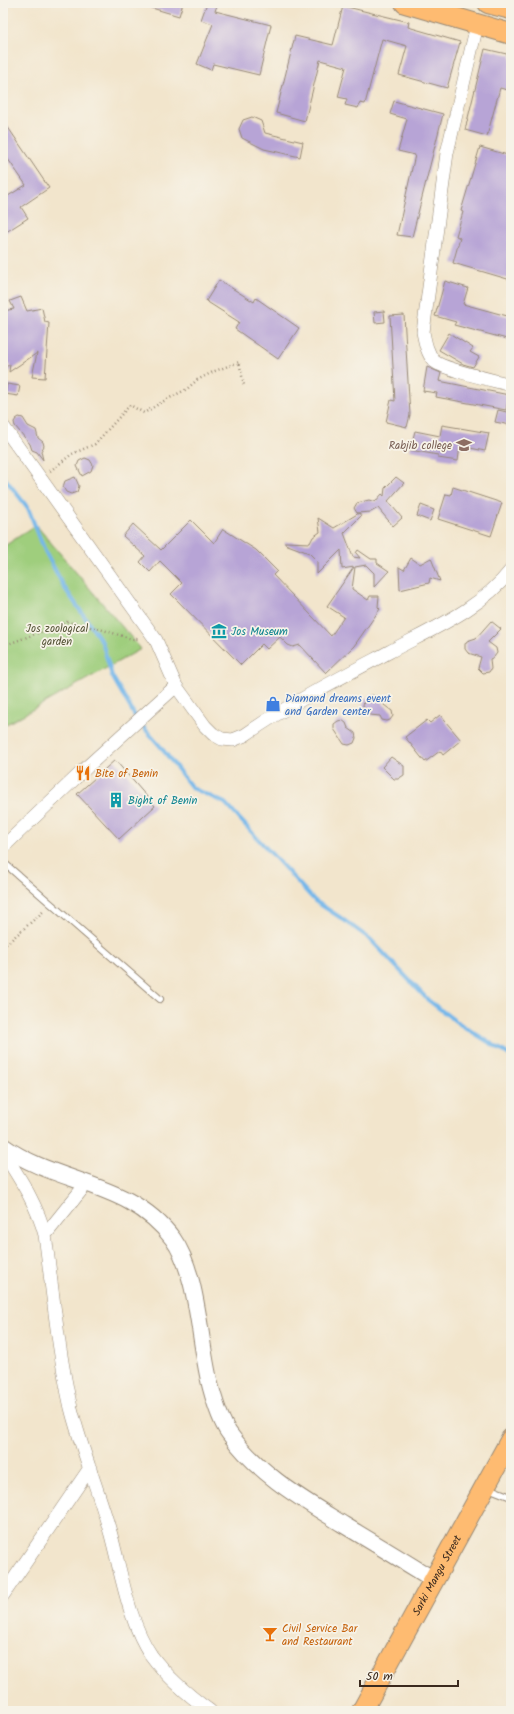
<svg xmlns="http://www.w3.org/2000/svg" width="514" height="1714" font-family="Kalam,sans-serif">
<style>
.green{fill:#9fce7d;stroke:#6d7c4e}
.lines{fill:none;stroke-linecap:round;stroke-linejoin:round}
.stream{stroke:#74b7ea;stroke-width:4}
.building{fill:#b7a4d6}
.service-casing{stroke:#968875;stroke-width:8}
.minor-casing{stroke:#968875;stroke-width:14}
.tertiary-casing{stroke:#968875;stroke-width:18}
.primary-casing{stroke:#968875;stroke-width:22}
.path{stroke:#968875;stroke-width:2.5;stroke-dasharray:1 3;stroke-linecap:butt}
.service{stroke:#fff;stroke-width:6}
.minor{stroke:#fff;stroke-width:13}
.tertiary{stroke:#fff;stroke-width:16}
.primary{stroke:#febb71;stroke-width:20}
.labels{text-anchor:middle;stroke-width:3.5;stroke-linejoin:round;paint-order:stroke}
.education-label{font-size:11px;fill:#785e54;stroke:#f7f3e8;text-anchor:end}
.park-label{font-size:11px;fill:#545336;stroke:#f7f3e8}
.culture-label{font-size:11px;fill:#0d838f;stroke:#f7f3e8;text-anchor:start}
.shop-label{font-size:11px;fill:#366cbe;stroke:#f7f3e8;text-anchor:start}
.food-label{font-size:11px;fill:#c56008;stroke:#f7f3e8;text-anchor:start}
.street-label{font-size:11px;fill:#3b2a1e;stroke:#f7f3e8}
</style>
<rect width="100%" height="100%" fill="#f7f3e8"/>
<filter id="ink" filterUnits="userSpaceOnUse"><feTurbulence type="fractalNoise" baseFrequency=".025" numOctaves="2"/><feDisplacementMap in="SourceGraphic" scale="8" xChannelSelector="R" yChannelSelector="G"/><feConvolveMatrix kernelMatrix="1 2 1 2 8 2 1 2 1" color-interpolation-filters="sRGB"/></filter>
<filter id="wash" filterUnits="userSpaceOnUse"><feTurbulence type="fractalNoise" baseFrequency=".012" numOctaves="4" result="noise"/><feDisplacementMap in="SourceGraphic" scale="16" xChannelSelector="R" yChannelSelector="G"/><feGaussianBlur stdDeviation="0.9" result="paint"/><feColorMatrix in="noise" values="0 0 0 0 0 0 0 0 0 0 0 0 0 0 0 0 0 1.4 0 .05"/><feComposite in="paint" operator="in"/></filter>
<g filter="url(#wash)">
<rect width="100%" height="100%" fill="#f2e5cc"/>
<path class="green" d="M36,525L141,649L3,726V547Z"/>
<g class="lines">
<path class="stream" d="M3,476L28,508L45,551L64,587L102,642L112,676L138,721L160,746L192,788L225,803L315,901L341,918L370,939L428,1000L458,1023L511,1056"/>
</g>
<g id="blocks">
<path class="building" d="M146,3H183L179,16L145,6Z
M207,3H218L215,11L271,25L259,75L213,64L211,70L197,64L213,24L201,20Z
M343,6L409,22L408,27L460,42L447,88L399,75L407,46L382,39L365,104L360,103L358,108L345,105L347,99L338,97L346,67L320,60L305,121L276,113L295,36L333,45Z
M485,49L511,55V91L500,88L487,136L465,130Z
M394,101L443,114L412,237L397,235L415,155L398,151L407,119L390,114Z
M252,117L261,121L265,133L303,142L300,157L264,149L242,138L239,129L243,120Z
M3,120L49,188L21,207L28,218L3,234V199L26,185L3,152Z
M480,147L511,156V280L453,263L460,238L456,236L463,212L461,211Z
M219,280L254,302L256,298L299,328L278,359L235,329L239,322L206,301Z
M445,281L468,288L463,304L511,317V336L508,335L507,339L454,325L456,322L435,316Z
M21,297L27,311L42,308L45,322L49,323L45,378L32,377L37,353L9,372L10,364L3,369V311L14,309L10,301Z
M384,311L385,322L375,323L374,312Z
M404,315L410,415L407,427L386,422L391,400L395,401L390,316Z
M449,333L473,348L470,352L479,357L473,367L463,364L439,350Z
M427,367L441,373L439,381L509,395L506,410L436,397L437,393L423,391Z
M7,384L20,386L18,396L5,394Z
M498,410L511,413V425L495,422Z
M19,417L23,418L28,426L36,430L38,438L43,442L44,446L41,451L43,460L37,452L32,450L30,444L15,426L14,422L16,419Z
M442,425L489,433L485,451L460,446L458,461L438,458V455L410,450L415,431L440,436Z
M85,458L90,460L93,465L91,471L82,476L77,466L79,461Z
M75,477L79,486L77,492L71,494L66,492L63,487L65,481Z
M396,477L404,483L388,501L402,518L393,526L378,508L371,512L357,513L354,508L357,503L369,500L375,502L382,494L384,496L385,488Z
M453,487L502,503L491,536L438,519L446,494L451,495Z
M421,505L434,510L430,521L417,516Z
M359,513L361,516L344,533L353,557L360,558L356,553L358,550L371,559H377V563L389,571L374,587V573L366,565L355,567L352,589L368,600L370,596H379L378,607L380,609L354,646L326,673L300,645L293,647L288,645L280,637L267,649L262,644L241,665L171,594L182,583L160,561L150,572L140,562L145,556L123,536L133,524L161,550L191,520L214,543L223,529L256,550L277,571L273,575L331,636L344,617L327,606L354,567L342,569L341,550L317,574V561L309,553L285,544V542L310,543L313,537L320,532L318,518L334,528Z
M411,558L420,564L431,558L440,581L430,578L429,583L400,590L399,567L404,570Z
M491,621L501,629L488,642L496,648L497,653L494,657L490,659L491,669L489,672L483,673L478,668L481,657L468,653L465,649V644L467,641L476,638Z
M371,695L377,696L382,700L384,705L392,711L393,716L390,720L387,721L382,720L380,716L370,715L365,711L363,705L365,699Z
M440,715L461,740L443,755L440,751L425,762L405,737L427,720L430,723Z
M342,720L346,723L348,728L355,733L356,738L354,743L349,745L344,744L334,729V724L338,721Z
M391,757L404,766V775L398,779H394L382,767Z
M115,760L155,806L119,839L77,794Z"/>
</g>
</g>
<g filter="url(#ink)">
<use href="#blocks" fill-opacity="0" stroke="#968875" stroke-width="1"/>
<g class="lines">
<defs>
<path id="service" d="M3,862L160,999
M488,1488L511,1497"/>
<path id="minor" d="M477,25L447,153L423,332C425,342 427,353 434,361C442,369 497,381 511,385
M3,426L156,640L176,686L205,726L213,734L222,739L233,740L245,735C291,703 340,678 389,652C432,629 481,609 511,570
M3,847L88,766L176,686
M3,1152C20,1179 37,1204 45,1235C53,1293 58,1351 71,1408C82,1451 99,1492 111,1535C121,1572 129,1623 151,1655C167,1677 188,1695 210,1711
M45,1235L87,1183
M3,1595L90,1468"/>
<path id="tertiary" d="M3,1146C57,1185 131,1181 173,1239C199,1275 199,1345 211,1388C215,1403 220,1420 229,1433C258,1474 302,1499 344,1525C374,1543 404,1561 434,1580"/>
<g id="primary">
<path d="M405,3L511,34"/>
<path d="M488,3L511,9"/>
<path id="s1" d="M362,1711L511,1439"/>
</g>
</defs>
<use href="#service" class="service-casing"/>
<use href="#minor" class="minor-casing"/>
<use href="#tertiary" class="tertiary-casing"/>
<use href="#primary" class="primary-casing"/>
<path class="path" d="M50,471L72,454L95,444L130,405L144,413L162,402L187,389L197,380L215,371L239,362L244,385
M3,646L67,622L100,629L132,639H140
M3,947L45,910"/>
<use href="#service" class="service"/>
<use href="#minor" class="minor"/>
<use href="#tertiary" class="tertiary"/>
<use href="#primary" class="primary"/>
</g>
</g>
<defs>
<symbol id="school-bare" viewBox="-9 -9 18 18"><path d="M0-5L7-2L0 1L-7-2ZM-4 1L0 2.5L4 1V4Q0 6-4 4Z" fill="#8d6e63" stroke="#f7f3e8" stroke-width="2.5" paint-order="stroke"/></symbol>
<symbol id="museum-bare" viewBox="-9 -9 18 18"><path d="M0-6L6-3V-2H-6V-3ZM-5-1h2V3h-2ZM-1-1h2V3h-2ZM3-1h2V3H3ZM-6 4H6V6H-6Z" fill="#0f9aa8" stroke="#f7f3e8" stroke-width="2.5" paint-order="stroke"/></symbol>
<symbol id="shop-bare" viewBox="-9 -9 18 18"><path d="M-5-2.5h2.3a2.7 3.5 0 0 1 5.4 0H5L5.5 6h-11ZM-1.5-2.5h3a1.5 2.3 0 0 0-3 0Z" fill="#3f7fe0" stroke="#f7f3e8" stroke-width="2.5" paint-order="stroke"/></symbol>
<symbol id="restaurant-bare" viewBox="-9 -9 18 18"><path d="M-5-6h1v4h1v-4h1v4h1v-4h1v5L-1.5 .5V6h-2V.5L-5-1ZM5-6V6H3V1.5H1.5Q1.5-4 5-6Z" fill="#e8710a" stroke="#f7f3e8" stroke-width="2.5" paint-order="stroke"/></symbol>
<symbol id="building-bare" viewBox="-9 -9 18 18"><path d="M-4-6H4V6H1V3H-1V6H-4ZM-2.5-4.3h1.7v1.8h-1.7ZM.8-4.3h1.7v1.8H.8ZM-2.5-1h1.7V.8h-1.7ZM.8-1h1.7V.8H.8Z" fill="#0f9aa8" stroke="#f7f3e8" stroke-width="2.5" paint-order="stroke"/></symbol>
<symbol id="bar-bare" viewBox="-9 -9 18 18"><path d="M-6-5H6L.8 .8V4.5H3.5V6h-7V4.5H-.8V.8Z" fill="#e8710a" stroke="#f7f3e8" stroke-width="2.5" paint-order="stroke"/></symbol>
</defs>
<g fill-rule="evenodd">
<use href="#school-bare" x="453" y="434" width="22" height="22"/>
<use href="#museum-bare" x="208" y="620" width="22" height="22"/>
<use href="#shop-bare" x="262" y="693" width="22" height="22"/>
<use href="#restaurant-bare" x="72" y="762" width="22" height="22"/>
<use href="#building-bare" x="105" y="789" width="22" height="22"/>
<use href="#bar-bare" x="259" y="1623" width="22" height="22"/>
</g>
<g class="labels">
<g class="education-label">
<text x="452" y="449">Rabjib college</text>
</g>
<g class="park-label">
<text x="57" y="632">Jos zoological<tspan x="57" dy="13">garden</tspan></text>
</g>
<g class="culture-label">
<text x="231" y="635">Jos Museum</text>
<text x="128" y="804">Bight of Benin</text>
</g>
<g class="shop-label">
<text x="285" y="702">Diamond dreams event<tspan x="285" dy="13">and Garden center</tspan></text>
</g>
<g class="food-label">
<text x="95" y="777">Bite of Benin</text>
<text x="282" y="1632">Civil Service Bar<tspan x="282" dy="13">and Restaurant</tspan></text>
</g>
<g class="street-label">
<text dy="4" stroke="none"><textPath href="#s1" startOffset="155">Sarki Mangu Street</textPath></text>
</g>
</g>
<rect width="514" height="1714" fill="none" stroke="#f7f3e8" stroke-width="16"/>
<path d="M360 1680v6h98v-6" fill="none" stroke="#3b2a1e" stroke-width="2"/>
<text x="366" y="1680" font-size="12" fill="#3b2a1e" stroke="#f7f3e8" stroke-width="3" paint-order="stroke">50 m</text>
</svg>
